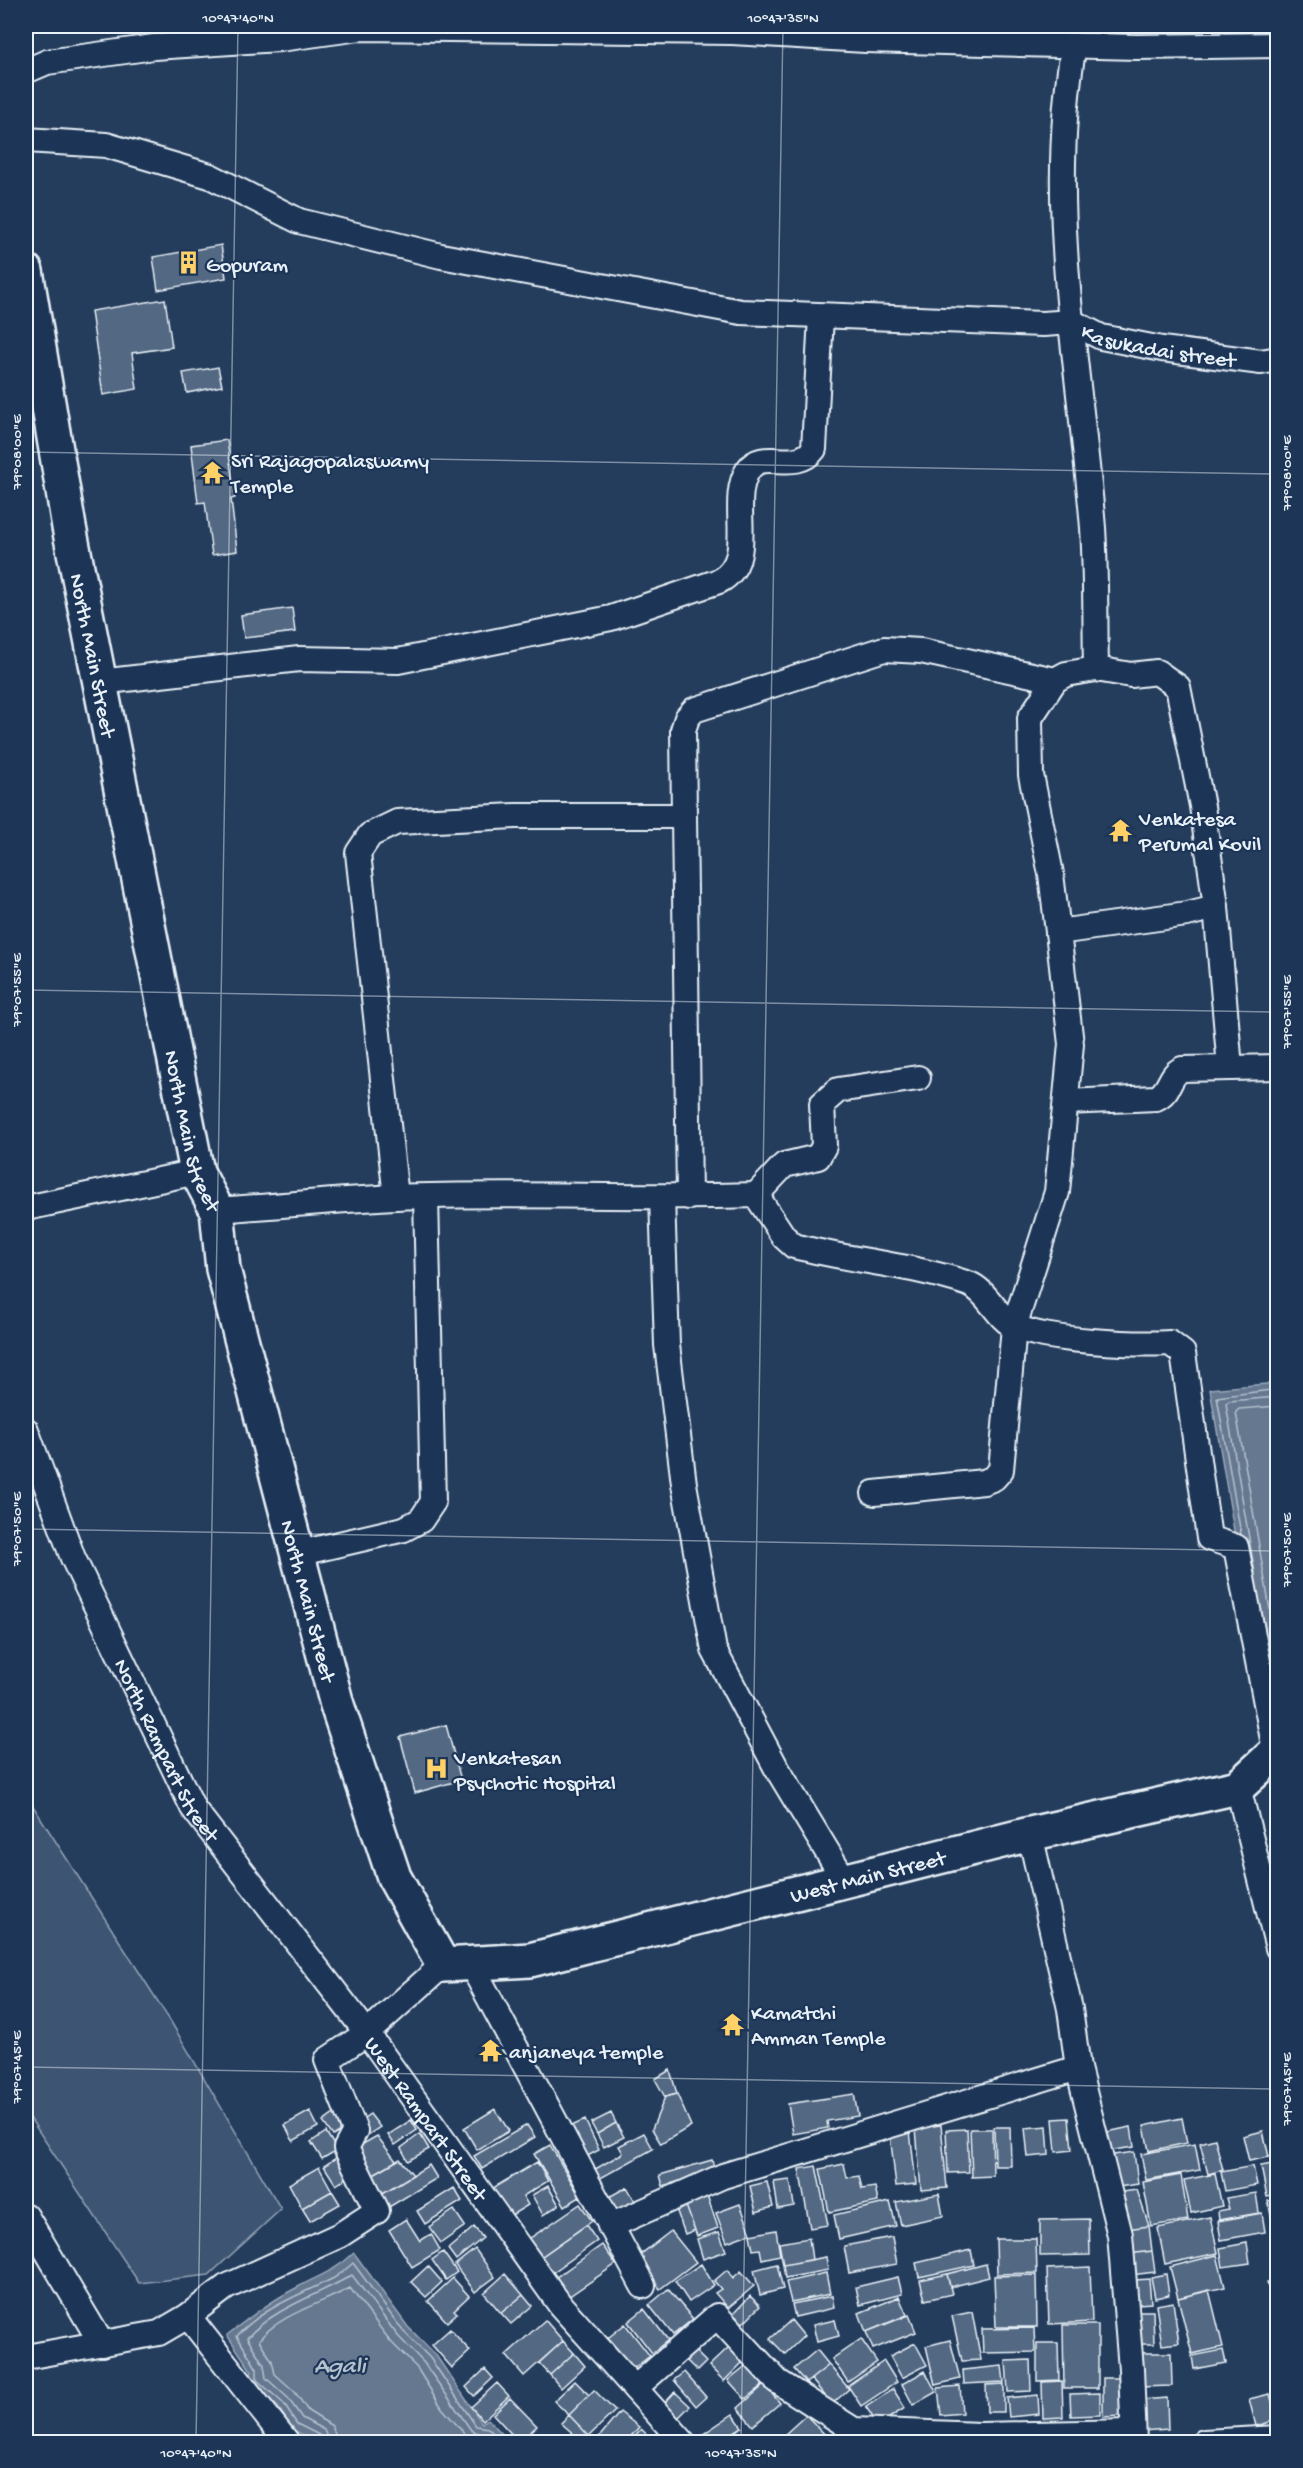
<svg xmlns="http://www.w3.org/2000/svg" width="1303" height="2468" font-family="'Gochi Hand',sans-serif">
<style>
.green{fill:#3e5472;stroke:#93a2b5;stroke-width:1.5}
.water{fill:#657890;stroke:#99a8ba;stroke-width:1.5}
.lines{fill:none;stroke-linecap:round;stroke-linejoin:round}
.shore{stroke:#b4c1ce;stroke-width:1.5}
.building{fill:#536782;stroke:#e8f1f8;stroke-width:1.5}
.street-casing{stroke:#e8f1f8;stroke-width:28}
.secondary-casing{stroke:#e8f1f8;stroke-width:38}
.street{stroke:#1d3557;stroke-width:24}
.secondary{stroke:#1d3557;stroke-width:33}
.ticks{fill:none;stroke:#e8f1f8;stroke-width:1.5;stroke-opacity:0.45}
.labels{text-anchor:middle;stroke-width:4.5;stroke-linejoin:round;paint-order:stroke}
.poi-label{font-size:22px;fill:#e8f1f8;stroke:#1d3557;text-anchor:start}
.street-label{font-size:22px;fill:#e8f1f8;stroke:#1d3557}
.water-label{font-size:24px;font-style:italic;fill:#b4c1ce;stroke:#1d3557}
.neatline{fill:none;stroke:#e8f1f8;stroke-width:2}
.ticks-label{font-size:15px;text-anchor:middle;fill:#e8f1f8}
</style>
<rect width="100%" height="100%" fill="#253d5d"/>
<filter id="ink" filterUnits="userSpaceOnUse"><feTurbulence type="fractalNoise" baseFrequency=".0167" numOctaves="2"/><feDisplacementMap in="SourceGraphic" scale="12" xChannelSelector="R" yChannelSelector="G"/><feConvolveMatrix kernelMatrix="1 2 1 2 8 2 1 2 1" color-interpolation-filters="sRGB"/></filter>
<g filter="url(#ink)">
<path class="green" d="M26,1795L171,2022L281,2209L209,2275L139,2283L26,2112Z"/>
<path class="water" d="M1277,1383V1658L1256,1660L1210,1389Z
M354,2253L408,2327L435,2354L482,2423L488,2419L510,2442H318L293,2430L278,2407L247,2379L252,2372L227,2335C250,2317 272,2300 298,2287C320,2275 335,2271 354,2253Z"/>
<g class="lines">
<path class="shore" d="M1278,1406L1239,1409L1236,1412L1274,1633L1278,1635
M1241,1534L1217,1397L1278,1389
M1255,1573L1226,1404L1229,1401L1278,1397
M321,2442L319,2435L297,2424L283,2403L257,2380V2369L237,2336C262,2308 301,2294 334,2278C341,2274 347,2268 353,2263L403,2331L430,2358L476,2426L488,2428L502,2442
M329,2442L324,2430L302,2418L288,2398L266,2378L264,2365L247,2338C273,2308 319,2295 352,2275L398,2336L424,2363L471,2430L486,2436L492,2442
M338,2442L332,2426L308,2411L295,2392L275,2374L272,2361L259,2340C280,2314 321,2304 350,2288L391,2342L417,2368L442,2408L472,2442"/>
</g>
<path class="building" d="M221,245L226,278L158,290L153,257Z
M165,299L172,347L132,353L137,389L103,395L91,311Z
M218,367L222,386L187,393L183,373Z
M227,440L235,498L231,499L237,551L212,555L205,502L198,503L191,445Z
M292,608L295,632L244,638L241,615Z
M446,1725L461,1780L415,1793L400,1737Z
M670,2070L677,2094L665,2097L655,2079Z
M677,2094L691,2126L661,2144L652,2129L665,2097Z
M854,2094L858,2116L827,2121L828,2128L793,2134L788,2104Z
M495,2109L509,2131L477,2150L464,2128Z
M310,2111L318,2127L293,2141L285,2125Z
M338,2111L348,2126L333,2136L323,2122Z
M611,2113L616,2123L597,2134L591,2123Z
M370,2114L380,2127L368,2135L358,2122Z
M1069,2118L1072,2150L1056,2152L1053,2119Z
M1182,2118L1187,2143L1149,2151L1144,2126Z
M411,2120L417,2130L395,2145L388,2135Z
M585,2120L599,2150L582,2159L567,2128Z
M616,2123L624,2137L604,2147L597,2134Z
M527,2125L535,2137L482,2169L474,2156Z
M941,2125L947,2188L921,2190L916,2128Z
M1047,2126L1049,2155L1028,2157L1025,2128Z
M994,2127H1010L1011,2166H995Z
M1131,2127L1134,2147L1106,2151L1102,2133Z
M967,2129L969,2172L948,2173L946,2130Z
M970,2129H992L993,2176L972,2177Z
M910,2131L916,2184L896,2186L890,2134Z
M1263,2131L1269,2157L1249,2161L1243,2136Z
M326,2132L337,2150L322,2159L311,2142Z
M644,2133L653,2149L597,2180L592,2171L623,2153L619,2146Z
M420,2134L429,2149L408,2161L401,2148Z
M377,2136L396,2161L370,2176L356,2148Z
M1215,2139L1223,2170L1208,2174L1200,2143Z
M1195,2144L1200,2170L1146,2180L1141,2154Z
M550,2145L580,2197L565,2206L534,2154Z
M1134,2152L1138,2184L1112,2188L1107,2156Z
M342,2154L354,2173L336,2185L324,2166Z
M400,2159L413,2175L381,2194L370,2176Z
M712,2160L715,2171L663,2186L660,2175Z
M537,2162L548,2181L523,2196L528,2205L505,2219L488,2191Z
M1278,2163V2195L1267,2197L1261,2166Z
M844,2164L847,2178L859,2176L862,2189L875,2187L878,2202L829,2212L820,2169Z
M429,2165L437,2178L389,2207L381,2194Z
M816,2166L828,2225L810,2228L799,2169Z
M1253,2166L1257,2185L1225,2191L1221,2172Z
M319,2167L332,2191L302,2208L289,2184Z
M1215,2174L1222,2206L1191,2213L1184,2180Z
M1181,2175L1188,2220L1151,2226L1143,2182Z
M790,2180L794,2206L778,2209L774,2182Z
M767,2182L773,2207L756,2212L750,2186Z
M548,2186L559,2205L543,2215L532,2195Z
M627,2187L635,2201L613,2213L605,2199Z
M454,2188L462,2201L425,2224L417,2211Z
M1137,2190L1149,2226L1126,2229L1114,2193Z
M332,2191L340,2204L310,2221L302,2208Z
M1256,2193L1259,2213L1219,2220L1218,2211L1229,2209L1226,2198Z
M939,2194L943,2216L901,2225L896,2202Z
M707,2195L718,2228L697,2236L685,2203Z
M1278,2199V2224L1273,2225L1268,2201Z
M890,2202L896,2226L839,2239L834,2215Z
M685,2203L695,2230L685,2234L675,2206Z
M580,2204L592,2221L538,2259L526,2241Z
M740,2204L751,2233L727,2242L716,2213Z
M454,2210L465,2226L441,2243L429,2227Z
M1262,2213L1265,2232L1221,2240L1218,2221Z
M1210,2217L1218,2253L1165,2264L1158,2228Z
M406,2219L420,2241L431,2234L440,2250L412,2267L389,2230Z
M1089,2219L1090,2255L1040,2256V2220Z
M586,2225L597,2241L549,2275L538,2259Z
M1149,2226L1152,2251L1129,2254L1126,2229Z
M474,2227L483,2238L456,2260L448,2249Z
M776,2230L780,2255L762,2259L760,2249L753,2250L750,2235Z
M671,2231L696,2262L660,2289L636,2258Z
M719,2232L726,2251L703,2259L697,2239Z
M892,2237L897,2264L849,2273L844,2246Z
M809,2238L812,2260L783,2265L779,2243Z
M996,2239H1036L1037,2273L997,2274Z
M1247,2243L1250,2263L1223,2267L1220,2248Z
M602,2245L616,2264L568,2297L555,2278Z
M475,2249L495,2277L475,2292L455,2265Z
M971,2250L974,2265L919,2277L916,2263Z
M1152,2251L1155,2272L1131,2275L1129,2254Z
M443,2252L457,2272L446,2280L432,2260Z
M1217,2255L1225,2287L1178,2298L1170,2267Z
M826,2257L828,2270L785,2278L783,2265Z
M701,2264L714,2285L689,2302L675,2281Z
M777,2264L783,2289L760,2295L754,2270Z
M986,2264L989,2277L950,2287L947,2274Z
M428,2266L442,2282L426,2297L411,2282Z
M1090,2267L1092,2322L1049,2324L1047,2269Z
M727,2270L733,2278L741,2271L754,2286L728,2308L715,2293L721,2289L714,2281Z
M826,2273L830,2294L791,2302L786,2282Z
M505,2274L523,2295L501,2313L484,2293Z
M947,2274L952,2294L925,2300L920,2280Z
M1166,2274L1169,2295L1155,2298L1151,2277Z
M1036,2275L1037,2327H996L994,2276Z
M898,2277L902,2294L860,2305L856,2287Z
M453,2278L469,2296L454,2310L457,2313L447,2322L428,2301Z
M1149,2279L1151,2303L1138,2304L1135,2280Z
M1278,2280V2293L1270,2294L1267,2282Z
M668,2289L693,2319L673,2335L649,2305Z
M1209,2290L1223,2347L1192,2354L1178,2298Z
M523,2295L532,2306L511,2324L501,2313Z
M750,2296L760,2306L743,2323L733,2314Z
M832,2296L834,2308L795,2317L792,2304Z
M899,2297L907,2315L866,2332L859,2313Z
M1173,2302L1179,2343L1162,2345L1156,2305Z
M644,2309L668,2340L652,2353L628,2322Z
M1136,2311H1153L1154,2344H1136Z
M972,2312L981,2360L962,2361L952,2316Z
M909,2315L916,2332L873,2349L866,2332Z
M545,2320L563,2341L524,2376L506,2355Z
M791,2320L804,2336L785,2354L770,2339Z
M835,2320L839,2336L817,2342L813,2325Z
M625,2324L650,2356L633,2369L608,2338Z
M1063,2325H1098V2388H1064Z
M1034,2328L1035,2352L983,2353L982,2329Z
M450,2329L470,2351L452,2368L432,2345Z
M861,2339L877,2362L848,2382L832,2359Z
M950,2340L960,2379L935,2385L926,2346Z
M563,2341L574,2353L550,2375L539,2363Z
M915,2343L927,2365L902,2378L890,2356Z
M1037,2343H1058L1059,2380L1037,2381Z
M731,2345L745,2360L724,2381L709,2366Z
M694,2350L706,2362L697,2371L685,2359Z
M817,2350L829,2365L806,2383L794,2369Z
M1223,2350L1226,2363L1194,2369L1192,2356Z
M574,2353L585,2366L561,2388L550,2375Z
M1138,2353H1171L1172,2386L1138,2387Z
M1030,2360L1031,2391L1008,2392L1006,2361Z
M884,2361L897,2382L861,2406L848,2386Z
M748,2364L764,2384L745,2399L728,2380Z
M829,2365L849,2389L832,2404L811,2379Z
M1002,2366L1004,2382L964,2384L963,2370Z
M485,2369L493,2378L474,2396L466,2387Z
M925,2371L936,2392L913,2405L902,2384Z
M684,2372L706,2397L696,2406L674,2380Z
M1103,2378H1121V2416L1103,2417Z
M575,2381L589,2395L569,2415L554,2401Z
M1062,2381L1063,2417L1043,2418L1042,2382Z
M497,2383L509,2396L483,2420L471,2407Z
M1004,2384V2412H987L986,2385Z
M764,2385L780,2403L753,2426L738,2408Z
M960,2386L962,2413L941,2415L938,2388Z
M893,2389L905,2408L878,2425L866,2407Z
M594,2390L615,2411L589,2436L569,2415Z
M675,2392L690,2406L675,2421L661,2407Z
M1100,2393V2415L1071,2416L1070,2394Z
M1270,2394L1277,2420L1256,2426L1249,2399Z
M1038,2395L1039,2414L1009,2417L1007,2398Z
M510,2398L537,2426L519,2442L493,2414Z
M1167,2398L1168,2429L1142,2431L1141,2400Z
M620,2412L639,2427L626,2442H595Z
M733,2414L742,2427L719,2442H698L696,2439Z
M569,2415L589,2436L583,2442L561,2423Z
M806,2415L832,2442H790L784,2435Z
M641,2429L652,2439L649,2442H629Z"/>
<g class="lines">
<defs>
<g id="street">
<path d="M26,71L47,62L154,47L280,39L360,28L732,32L865,40L1137,47L1278,45"/>
<path id="s1" d="M26,140L106,145L210,176L299,221L441,256L741,312L1043,324L1072,322L1101,337L1162,349L1261,362L1278,359"/>
<path d="M100,682L299,659L398,661L611,618L719,581C759,560 727,503 748,470C763,447 795,474 814,449L821,316"/>
<path d="M684,816L683,730L687,718L694,710L884,649L921,651L1055,680"/>
<path d="M1216,907L1230,1068"/>
<path d="M1058,932L1051,874L1031,775L1030,718L1055,680L1066,674L1096,669"/>
<path d="M1066,1102L1156,1098C1171,1092 1168,1075 1182,1069L1278,1067"/>
<path d="M756,1195L784,1165L818,1157L824,1146L822,1104L838,1090L918,1078"/>
<path d="M396,1197L358,853L370,835L397,822L515,816H684L689,1197"/>
<path d="M662,1198L667,1345L684,1484L714,1650L776,1767L845,1881"/>
<path d="M26,1208L197,1172"/>
<path d="M217,1210C276,1206 336,1200 395,1197C515,1192 636,1199 756,1195L784,1237L794,1246C852,1261 913,1265 969,1284C988,1291 997,1319 1016,1327C1047,1341 1135,1345 1170,1343L1183,1353L1209,1538L1236,1547L1275,1750"/>
<path id="s2" d="M26,1430L73,1558L193,1808L367,2033L443,1965"/>
<path d="M874,1493L984,1482L994,1478L1001,1470L1014,1327L1057,1192L1071,1044L1058,932L1187,914L1216,907L1202,806L1178,687L1157,672L1131,675L1096,669C1095,622 1096,575 1093,528C1080,368 1045,205 1074,45"/>
<path d="M296,1554L404,1529L421,1520L433,1502L426,1197"/>
<path d="M1238,1787L1278,1948"/>
<path d="M1030,1834L1070,2009L1078,2068L1120,2235L1131,2369L1134,2442"/>
<path d="M471,1964L643,2286"/>
<path d="M26,2216L102,2344"/>
<path d="M610,2226L723,2176L1078,2068"/>
<path d="M188,2316L287,2442"/>
<path id="s3" d="M26,2357L159,2333L188,2316L226,2287L340,2235L377,2211L346,2148L355,2131L327,2060L367,2033L561,2306L683,2442"/>
<path d="M635,2388L717,2316L777,2381L854,2430L980,2435L1133,2432"/>
<path d="M1204,2442L1278,2438"/>
</g>
<g id="secondary">
<path id="s4" d="M26,271L69,527L197,1172L217,1210L223,1269L337,1705L394,1877L443,1965L530,1960L1030,1834L1238,1787L1278,1750"/>
</g>
</defs>
<use href="#street" class="street-casing"/>
<use href="#secondary" class="secondary-casing"/>
<use href="#street" class="street"/>
<use href="#secondary" class="secondary"/>
</g>
</g>
<path class="ticks" d="M26,452L1278,474M26,990L1278,1012M26,1529L1278,1551M26,2067L1278,2089M196,2442L238,26M741,2442L783,26"/>
<defs>
<symbol id="building-bare" viewBox="-9 -9 18 18"><path d="M-4-6H4V6H1V3H-1V6H-4ZM-2.5-4.3h1.7v1.8h-1.7ZM.8-4.3h1.7v1.8H.8ZM-2.5-1h1.7V.8h-1.7ZM.8-1h1.7V.8H.8Z" fill="#ffd166" stroke="#1d3557" stroke-width="2.5" paint-order="stroke"/></symbol>
<symbol id="temple-bare" viewBox="-9 -9 18 18"><path d="M0-6L5-2H3V0L6.5 2.5H4V6H1.5V3h-3V6H-4V2.5H-6.5L-3 0V-2H-5Z" fill="#ffd166" stroke="#1d3557" stroke-width="2.5" paint-order="stroke"/></symbol>
<symbol id="hospital-bare" viewBox="-9 -9 18 18"><path d="M-5-5h3v3.5h4V-5h3V5h-3V1.5h-4V5h-3Z" fill="#ffd166" stroke="#1d3557" stroke-width="2.5" paint-order="stroke"/></symbol>
</defs>
<g fill-rule="evenodd">
<use href="#building-bare" x="172" y="246" width="33" height="33"/>
<use href="#temple-bare" x="196" y="456" width="33" height="33"/>
<use href="#temple-bare" x="1104" y="814" width="33" height="33"/>
<use href="#hospital-bare" x="420" y="1752" width="33" height="33"/>
<use href="#temple-bare" x="716" y="2008" width="33" height="33"/>
<use href="#temple-bare" x="474" y="2034" width="33" height="33"/>
</g>
<g class="labels">
<g class="poi-label">
<text x="206" y="271">Gopuram</text>
<text x="231" y="467">Sri Rajagopalaswamy<tspan x="231" dy="25">Temple</tspan></text>
<text x="1139" y="825">Venkatesa<tspan x="1139" dy="25">Perumal Kovil</tspan></text>
<text x="454" y="1764">Venkatesan<tspan x="454" dy="25">Psychotic Hospital</tspan></text>
<text x="751" y="2019">Kamatchi<tspan x="751" dy="25">Amman Temple</tspan></text>
<text x="509" y="2058">anjaneya temple</text>
</g>
<g class="street-label">
<text dy="8" stroke="none"><textPath href="#s1" startOffset="1162">Kasukadai street</textPath></text>
<text dy="8" stroke="none"><textPath href="#s4" startOffset="390">North Main Street</textPath></text>
<text dy="8" stroke="none"><textPath href="#s4" startOffset="876">North Main Street</textPath></text>
<text dy="8" stroke="none"><textPath href="#s4" startOffset="1362">North Main Street</textPath></text>
<text dy="8" stroke="none"><textPath href="#s2" startOffset="350">North Rampart Street</textPath></text>
<text dy="8" stroke="none"><textPath href="#s4" startOffset="2187">West Main Street</textPath></text>
<text dy="8" stroke="none"><textPath href="#s3" startOffset="704">West Rampart Street</textPath></text>
</g>
<g class="water-label">
<text x="340" y="2372">Agali</text>
</g>
</g>
<rect width="1303" height="2468" fill="none" stroke="#1d3557" stroke-width="66"/>
<rect x="33" y="33" width="1237" height="2402" class="neatline"/>
<g class="ticks-label">
<text x="238" y="22">10°47'40"N</text>
<text x="783" y="22">10°47'35"N</text>
<text transform="translate(16 452) rotate(-90)" y="5">79°08'00"E</text>
<text transform="translate(1286 473) rotate(-90)" y="5">79°08'00"E</text>
<text transform="translate(16 990) rotate(-90)" y="5">79°07'55"E</text>
<text transform="translate(1286 1012) rotate(-90)" y="5">79°07'55"E</text>
<text transform="translate(16 1529) rotate(-90)" y="5">79°07'50"E</text>
<text transform="translate(1286 1550) rotate(-90)" y="5">79°07'50"E</text>
<text transform="translate(16 2067) rotate(-90)" y="5">79°07'45"E</text>
<text transform="translate(1286 2089) rotate(-90)" y="5">79°07'45"E</text>
<text x="196" y="2457">10°47'40"N</text>
<text x="741" y="2457">10°47'35"N</text>
</g>
</svg>
